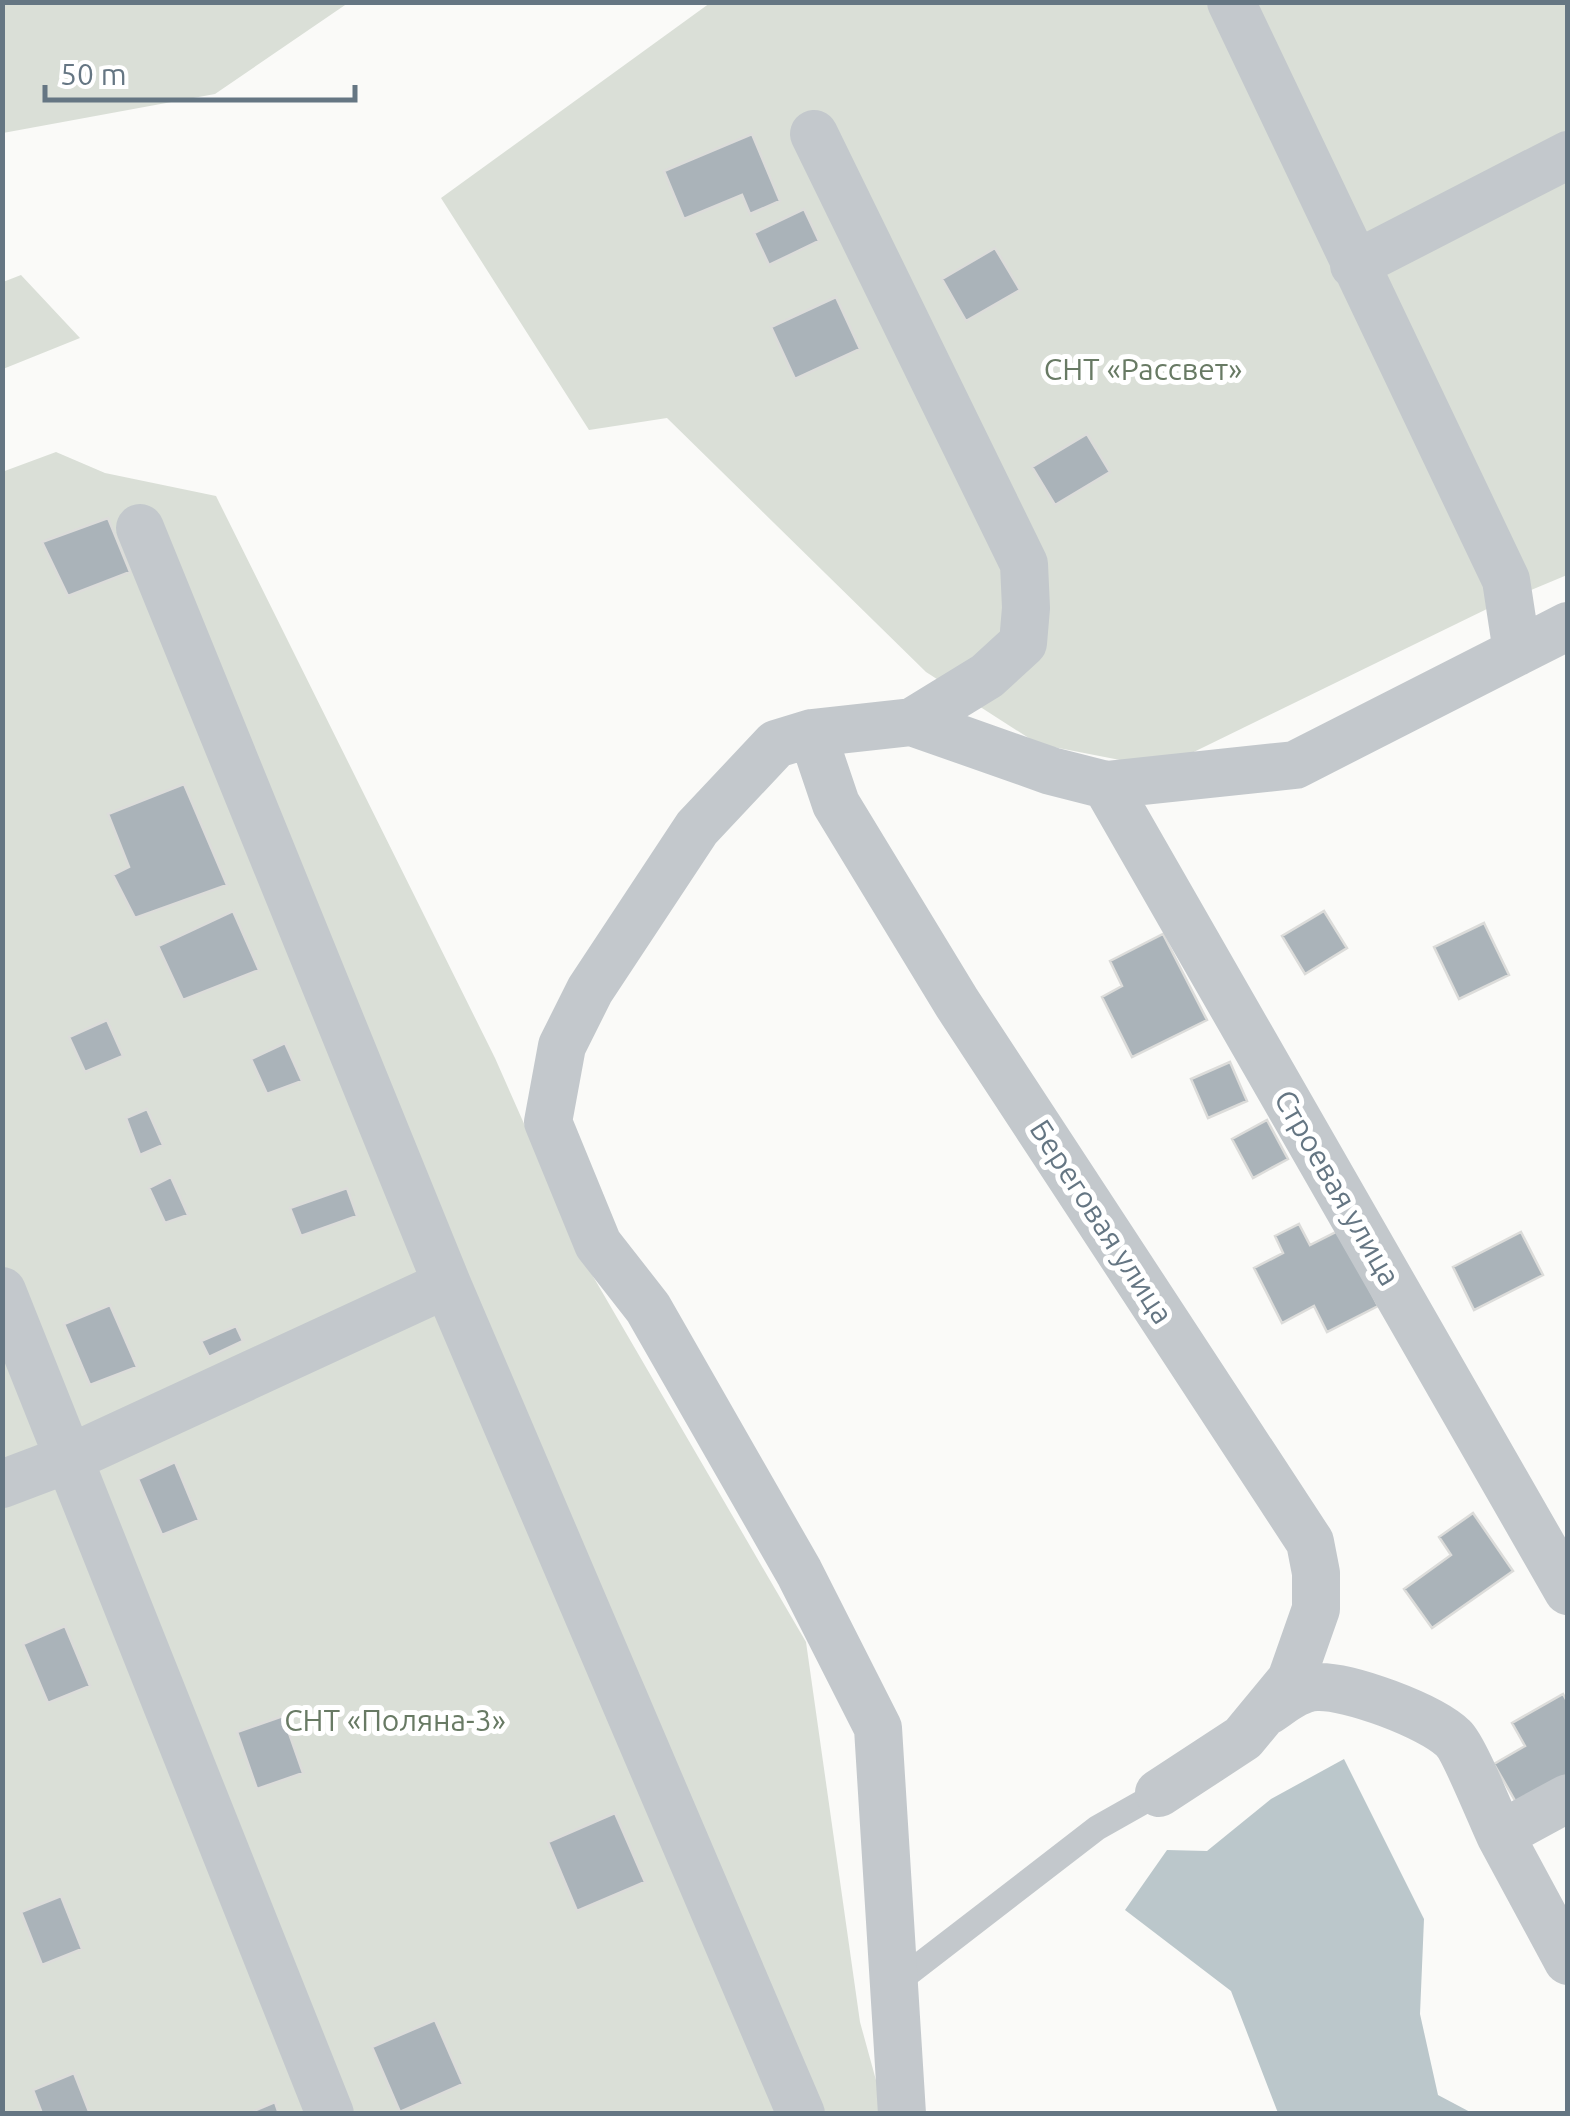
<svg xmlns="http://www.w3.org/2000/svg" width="1570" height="2116" font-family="Ubuntu,sans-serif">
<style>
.green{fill:#dadfd7}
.water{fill:#bbc7cb}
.building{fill:#aab3b9;stroke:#dcdcda;stroke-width:2.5}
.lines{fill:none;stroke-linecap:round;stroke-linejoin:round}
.lane{stroke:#c3c8cc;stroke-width:25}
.street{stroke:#c3c8cc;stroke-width:48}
.labels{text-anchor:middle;stroke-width:10;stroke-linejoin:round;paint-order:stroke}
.park-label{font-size:30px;fill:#687a64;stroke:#fff}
.street-label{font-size:30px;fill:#657683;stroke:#fff}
</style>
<rect width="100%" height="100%" fill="#fafaf8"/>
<path class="green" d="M3,2H348V3L215,94L3,133Z
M710,3H1567V575L1491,607L1161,768L1038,744L926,672L667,418L589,430L441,198Z
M21,275L80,338L3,369V282Z
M56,452L105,473L216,496L495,1058L587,1266L806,1642L860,2022L885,2113L3,2114L2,472Z"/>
<path class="water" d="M1344,1759L1424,1919L1420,2014L1438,2095L1472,2113H1278L1231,1991L1125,1910L1167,1850L1207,1851L1271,1799Z"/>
<path class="building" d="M752,134L780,201L750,214L742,195L684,219L664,171Z
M804,209L819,241L769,265L754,233Z
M995,248L1020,290L966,321L942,279Z
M836,297L860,349L795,379L771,327Z
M1087,434L1110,472L1055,505L1032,467Z
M108,518L130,572L68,596L42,542Z
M184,784L227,885L135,918L113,875L129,867L108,814Z
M233,911L259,970L183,1000L158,946Z
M1324,911L1347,948L1305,974L1282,936Z
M1484,923L1509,975L1459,999L1434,947Z
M1163,934L1207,1020L1132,1057L1102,997L1122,986L1110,961Z
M107,1020L123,1056L85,1072L69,1037Z
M285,1043L302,1081L267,1094L251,1059Z
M1230,1062L1247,1101L1208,1118L1191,1079Z
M147,1109L163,1145L140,1155L126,1118Z
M1267,1120L1288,1159L1253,1178L1232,1139Z
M171,1177L188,1215L165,1223L149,1188Z
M347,1188L357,1216L301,1236L290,1208Z
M1299,1224L1310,1245L1340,1230L1378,1306L1327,1332L1314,1306L1282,1323L1254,1268L1283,1253L1275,1236Z
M1521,1232L1543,1275L1474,1310L1453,1267Z
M110,1305L137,1367L90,1385L64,1324Z
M236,1326L243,1341L209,1357L201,1341Z
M175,1462L199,1520L162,1535L138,1479Z
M1473,1513L1513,1571L1432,1628L1404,1589L1451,1555L1439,1537Z
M65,1626L90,1686L48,1703L23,1644Z
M1563,1694L1568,1703V1776L1517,1804L1494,1764L1525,1746L1512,1723Z
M283,1716L303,1773L257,1789L237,1732Z
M615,1813L645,1882L577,1911L548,1842Z
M61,1896L82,1949L42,1965L21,1912Z
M435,2020L463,2084L400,2112L372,2047Z
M74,2073L90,2114H35L41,2111L33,2090Z
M275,2102L279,2114H247Z"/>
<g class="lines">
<path class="lane" d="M896,1983L1097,1828L1159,1793"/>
<path class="street" d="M1231,2L1506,580L1517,652
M814,134L1024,564L1026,608L1023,643L987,676L912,722
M1354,265L1568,155
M140,528L447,1284L801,2114
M812,733L836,804L957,1003L1310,1542L1316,1573V1609L1291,1680L1243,1738L1159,1793
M1106,785L1568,1591
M2,1291L330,2114
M2,1484L68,1459L447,1284
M1268,1711C1283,1701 1298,1688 1316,1687C1348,1685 1430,1716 1453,1738C1464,1748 1491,1816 1500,1835L1568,1798
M1500,1835L1568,1961
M902,2114L878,1728L799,1572L648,1308L598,1244L548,1122L562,1046L590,990L697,828L776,744L812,733L912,722L1051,771L1106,785L1295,765L1568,626"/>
</g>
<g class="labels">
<g class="park-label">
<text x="1143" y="380">СНТ «Рассвет»</text>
<text x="395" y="1731">СНТ «Поляна-3»</text>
</g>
<g class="street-label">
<text transform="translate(1337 1188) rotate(60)" y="10">Строевая улица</text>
<text transform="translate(1101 1222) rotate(57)" y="10">Береговая улица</text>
</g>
</g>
<rect width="1570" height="2116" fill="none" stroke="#657683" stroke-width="10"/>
<path d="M45 85v15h310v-15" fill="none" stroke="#657683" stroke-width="5"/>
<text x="60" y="85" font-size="30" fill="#657683" stroke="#ffffff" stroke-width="8" paint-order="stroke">50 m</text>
</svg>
